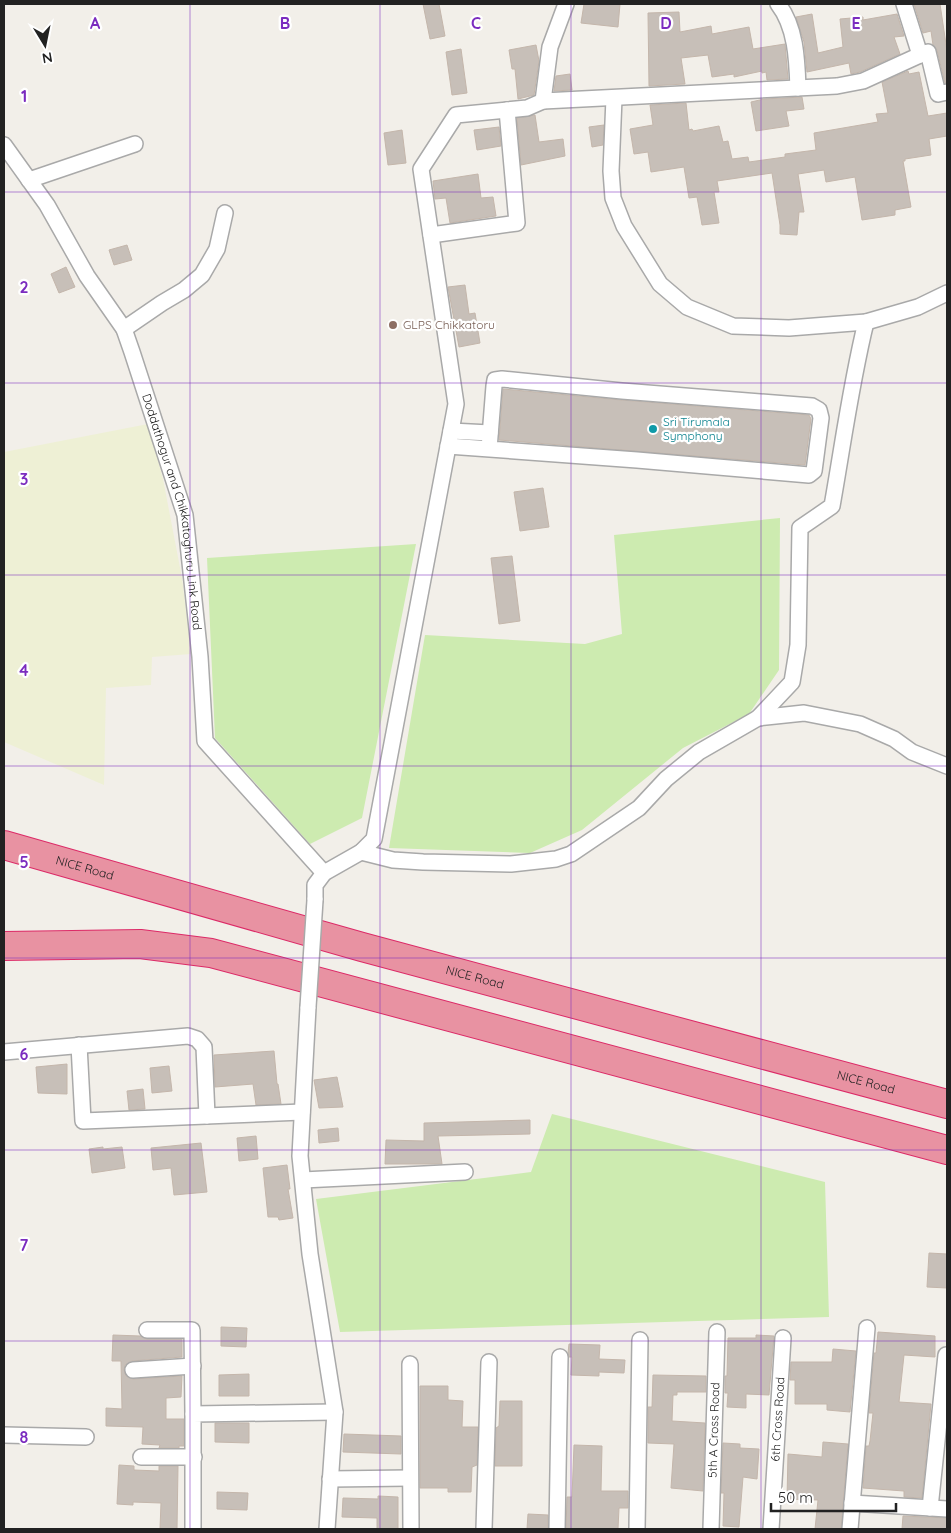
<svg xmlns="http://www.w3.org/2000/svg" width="951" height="1533" font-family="Quicksand,sans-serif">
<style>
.farmland{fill:#eef0d5}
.grass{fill:#cdebb0}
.building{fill:#c7bfb8;stroke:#c4b6ab}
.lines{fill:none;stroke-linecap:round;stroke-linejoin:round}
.street-casing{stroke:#a9a9a9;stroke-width:18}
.highway-casing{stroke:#dc2a67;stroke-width:30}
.street{stroke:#fff;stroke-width:15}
.highway{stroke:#e892a2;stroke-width:28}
.street-bridge-casing{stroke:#a9a9a9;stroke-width:18;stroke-linecap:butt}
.street-bridge{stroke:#fff;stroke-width:15}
.grid{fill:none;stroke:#7b2cbf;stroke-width:1;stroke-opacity:0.55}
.education-dot{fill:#8d6e63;stroke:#fff;stroke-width:2}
.culture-dot{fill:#0f9aa8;stroke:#fff;stroke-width:2}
.labels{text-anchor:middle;stroke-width:4.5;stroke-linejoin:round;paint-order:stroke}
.education-label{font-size:12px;fill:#785e54;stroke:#fff;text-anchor:start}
.culture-label{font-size:12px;fill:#0d838f;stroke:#fff;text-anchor:start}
.street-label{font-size:12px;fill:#222;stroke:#fff}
.grid-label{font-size:16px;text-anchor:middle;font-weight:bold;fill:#7b2cbf;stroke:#fff;stroke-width:4.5;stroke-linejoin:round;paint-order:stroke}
</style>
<rect width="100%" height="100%" fill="#f2efe9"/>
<path class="farmland" d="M148,424L163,479L182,578L191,654L152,657L151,685L106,688L104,785L4,742V452Z"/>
<path class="grass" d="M780,518L779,670L749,714L683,748L582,830L530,853L389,848L425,635L585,644L622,634L614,535Z
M416,544L362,818L310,844L215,738L207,558Z
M552,1114L825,1182L829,1317L340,1332L316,1199L531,1172Z"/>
<path class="building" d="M423,4H439L445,36L430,39Z
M584,4H620L618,27L581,23Z
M914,4H940L947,51V83H945L937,50L933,45L931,31L923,33Z
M679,12L680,32L711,26L712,34L749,27L753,49L785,44L788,79L767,80L766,72L762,73V71L734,77V74L712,77L708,55L681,58L685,84L649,86L648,13Z
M812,14L818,53L843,47L840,19L863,17V20L897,14L904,36L894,37L900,54L860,72L851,74L849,63L807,72L804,42L796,17Z
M536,45L539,61L534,95L518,99L515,69H512L509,50Z
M461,49L467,93L452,95L446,52Z
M908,71L909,74L919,72L928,116L947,113V136L929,139L931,155L905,159V161H903L911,207L895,210V215L862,220L855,177L826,182L824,170L798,174L804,212H799L797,235L780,234V225L772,173L717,181L719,192H714L719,223L702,225L697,197L689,198L684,167L651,172L648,152L634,154L630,129L653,125L650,105L686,103L689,130L692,129L693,131L719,126L723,142L728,141L732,159L748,157L749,162L785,157V154L816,150L814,133L878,122L876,114L888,113L882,82Z
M570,74L572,90L554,91L556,76Z
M802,97L804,109L786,111L789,126L756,131L751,102L764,99Z
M535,115L539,142L563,139L565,156L521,165L517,118Z
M604,125L603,145L592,147L589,127Z
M499,127L501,146L477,150L474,130Z
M402,130L406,163L388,165L384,133Z
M478,174L481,198L493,197L496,216L450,223L446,198L435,199L433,181Z
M127,245L132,260L114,265L109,250Z
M66,267L75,287L59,293L51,274Z
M465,285L469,314L475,313L480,343L459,347L448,287Z
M503,389L621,400L809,415L811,419L805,465L499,440Z
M543,488L549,527L520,531L514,492Z
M512,556L520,621L499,624L491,558Z
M274,1051L277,1084H278L281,1104L256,1105L253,1084L215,1087L214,1055Z
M67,1064V1094L38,1093L36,1067Z
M169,1066L172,1091L152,1093L150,1068Z
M337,1077L343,1107L319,1108L314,1080Z
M143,1089L145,1109L129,1110L127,1091Z
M530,1120V1134L438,1136L442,1164H385L386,1140L424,1141V1123Z
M338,1128L339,1141L319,1143L318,1130Z
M256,1136L258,1159L239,1161L237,1138Z
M201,1143L207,1192L174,1195L171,1168L153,1170L151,1148Z
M103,1147V1149L122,1147L125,1168L92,1173L89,1149Z
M287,1165L290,1189H288L293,1218L279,1220L278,1217H268L263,1168Z
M929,1253L947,1254V1288L927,1287Z
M221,1327L247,1328L246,1347L221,1346Z
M878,1332L935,1336V1357L904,1355L899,1402L931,1404L922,1498L904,1497V1491L863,1488L866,1446H869L870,1441L873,1413H869L874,1353H876Z
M113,1335L140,1336L147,1339H182V1357L132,1361L125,1365L124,1370L126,1376L133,1379L182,1376L181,1397L166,1398V1419H184V1446H179V1448H159L160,1445L142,1444L143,1427L106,1426V1408L122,1409L121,1361H112Z
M756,1335L774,1336L769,1395L746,1394V1408L727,1407L728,1393H725V1376H727L728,1338H756Z
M569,1344L600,1345L599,1359L625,1360L624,1373L599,1372V1376L571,1375L572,1357H569L568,1353Z
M833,1349L856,1351L850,1412L827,1410V1404H795V1380H790L791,1362H832Z
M249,1374V1396H219V1375Z
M653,1375L706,1376V1392H677V1395H673L672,1421L705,1423L703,1491L671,1488L674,1444L648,1443V1407H652Z
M420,1386H448V1400L463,1401L462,1427H478L477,1465L472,1467L471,1492H448V1488H420Z
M500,1401H522V1466H495L496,1428L499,1426Z
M215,1423H249V1443L215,1442Z
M344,1434L401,1436V1454L343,1452Z
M823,1442L848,1444L841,1529H815L818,1500L787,1499L788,1454L822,1457Z
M723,1443L740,1444V1448L759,1449L757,1479L743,1477L739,1527L723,1526L724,1493H721Z
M574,1445L602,1446L601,1491H628V1508H619L618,1529H566L567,1497H572Z
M119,1465L134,1466V1470L159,1471V1466H178L177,1529H160L161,1503L133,1502V1505L117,1504Z
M217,1492L248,1493L247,1510L217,1509Z
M378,1496L398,1497V1529H377V1518L342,1517L343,1498L378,1499Z
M528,1514L548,1515V1529H527Z
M903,1516L947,1518V1529H902Z"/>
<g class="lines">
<defs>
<g id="street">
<path d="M778,4C796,27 797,60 798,88"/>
<path d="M904,4L920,55L928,52L938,94L947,92"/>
<path d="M614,98L611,171L613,198L624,226L660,284L687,307L733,326L789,328L866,322L918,307L947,293"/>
<path d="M543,101L550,47L566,4"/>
<path id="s1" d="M4,145L47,205L87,276L124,329L132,352L185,515L200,657L205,741L324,873"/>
<path d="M29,180L135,144"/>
<path d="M431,235L517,223L507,110"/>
<path d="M124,329L162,303L184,290L202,275L217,249L225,213"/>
<path d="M451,431L490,433"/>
<path d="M448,446L637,460L809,475L814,471L821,418L819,410L812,406L622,391L502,379L495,380L494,386L489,449"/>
<path d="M758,718L792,682L798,645L800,528L832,506C843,444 851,383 866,322"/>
<path d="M361,852L393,860L423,862L511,864L556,859L571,854L639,808L666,779L699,752L758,718L804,713L860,724L894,739L912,752L947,766"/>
<path d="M315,900V885L324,873L361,852L374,839L456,404L421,169L456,115L527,108L543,101L837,86L863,81L920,55"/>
<path d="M308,1007L300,1156L310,1254L335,1412L327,1529"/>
<path d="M79,1045L83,1121L302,1112"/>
<path d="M4,1052L188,1036L197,1039L204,1047L207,1116"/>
<path d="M303,1180L465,1172"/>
<path d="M147,1330H192L193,1414"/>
<path d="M410,1364L411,1529"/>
<path d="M133,1370L193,1366"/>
<path d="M4,1435L86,1437"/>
<path d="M141,1457H194"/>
<path d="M330,1479L410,1478"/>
<path d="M852,1503L947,1509"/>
<path d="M930,1508L946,1355"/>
<path d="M193,1529V1414L335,1412"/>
<path d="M484,1529L489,1362"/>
<path d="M557,1529L560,1357"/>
<path d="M637,1529L640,1340"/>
<path id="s2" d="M711,1529L717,1332"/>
<path id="s3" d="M771,1529L783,1338"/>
<path d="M850,1529L867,1328"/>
</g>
<g id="highway">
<path id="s4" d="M4,845L362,947L947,1104"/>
<path d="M4,946L140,944L211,953L947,1150"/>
</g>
</defs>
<use href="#street" class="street-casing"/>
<use href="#highway" class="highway-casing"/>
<use href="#street" class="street"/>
<use href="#highway" class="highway"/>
<defs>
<path id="street-bridge" d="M308,1007L315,900"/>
</defs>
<use href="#street-bridge" class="street-bridge-casing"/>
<use href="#street-bridge" class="street-bridge"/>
</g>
<path class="grid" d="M190,4V1529M380,4V1529M571,4V1529M761,4V1529M4,192H947M4,383H947M4,575H947M4,766H947M4,958H947M4,1150H947M4,1341H947"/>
<circle class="education-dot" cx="393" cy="325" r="5"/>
<circle class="culture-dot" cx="653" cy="429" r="5"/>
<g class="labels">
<g class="education-label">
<text x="403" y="329">GLPS Chikkatoru</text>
</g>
<g class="culture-label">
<text x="663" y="426">Sri Tirumala<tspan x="663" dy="14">Symphony</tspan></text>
</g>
<g class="street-label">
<text dy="4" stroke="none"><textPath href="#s1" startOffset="410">Doddathogur and Chikkatoghuru Link Road</textPath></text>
<text dy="4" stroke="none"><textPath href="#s4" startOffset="84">NICE Road</textPath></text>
<text dy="4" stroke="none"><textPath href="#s4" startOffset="489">NICE Road</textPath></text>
<text dy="4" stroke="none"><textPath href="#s4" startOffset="894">NICE Road</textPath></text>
<text dy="4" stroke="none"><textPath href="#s3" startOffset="110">6th Cross Road</textPath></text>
<text dy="4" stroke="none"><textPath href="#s2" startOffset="99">5th A Cross Road</textPath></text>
</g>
</g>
<g class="grid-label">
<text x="95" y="29">A</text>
<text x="285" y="29">B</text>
<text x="476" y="29">C</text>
<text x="666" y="29">D</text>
<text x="856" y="29">E</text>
<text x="24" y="102">1</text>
<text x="24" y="293">2</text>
<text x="24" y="485">3</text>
<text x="24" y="676">4</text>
<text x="24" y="868">5</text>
<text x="24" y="1060">6</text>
<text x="24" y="1251">7</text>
<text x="24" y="1443">8</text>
</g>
<rect width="951" height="1533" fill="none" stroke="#222222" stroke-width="10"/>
<g transform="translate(45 45) rotate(170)" stroke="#ffffff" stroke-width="4" paint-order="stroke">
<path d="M0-4L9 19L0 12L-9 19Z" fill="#222222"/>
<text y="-8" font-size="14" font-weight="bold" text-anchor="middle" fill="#222222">N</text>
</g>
<path d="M771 1503v8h125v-8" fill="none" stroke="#222222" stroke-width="2.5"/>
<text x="778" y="1503" font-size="15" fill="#222222" stroke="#ffffff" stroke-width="4" paint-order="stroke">50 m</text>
</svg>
